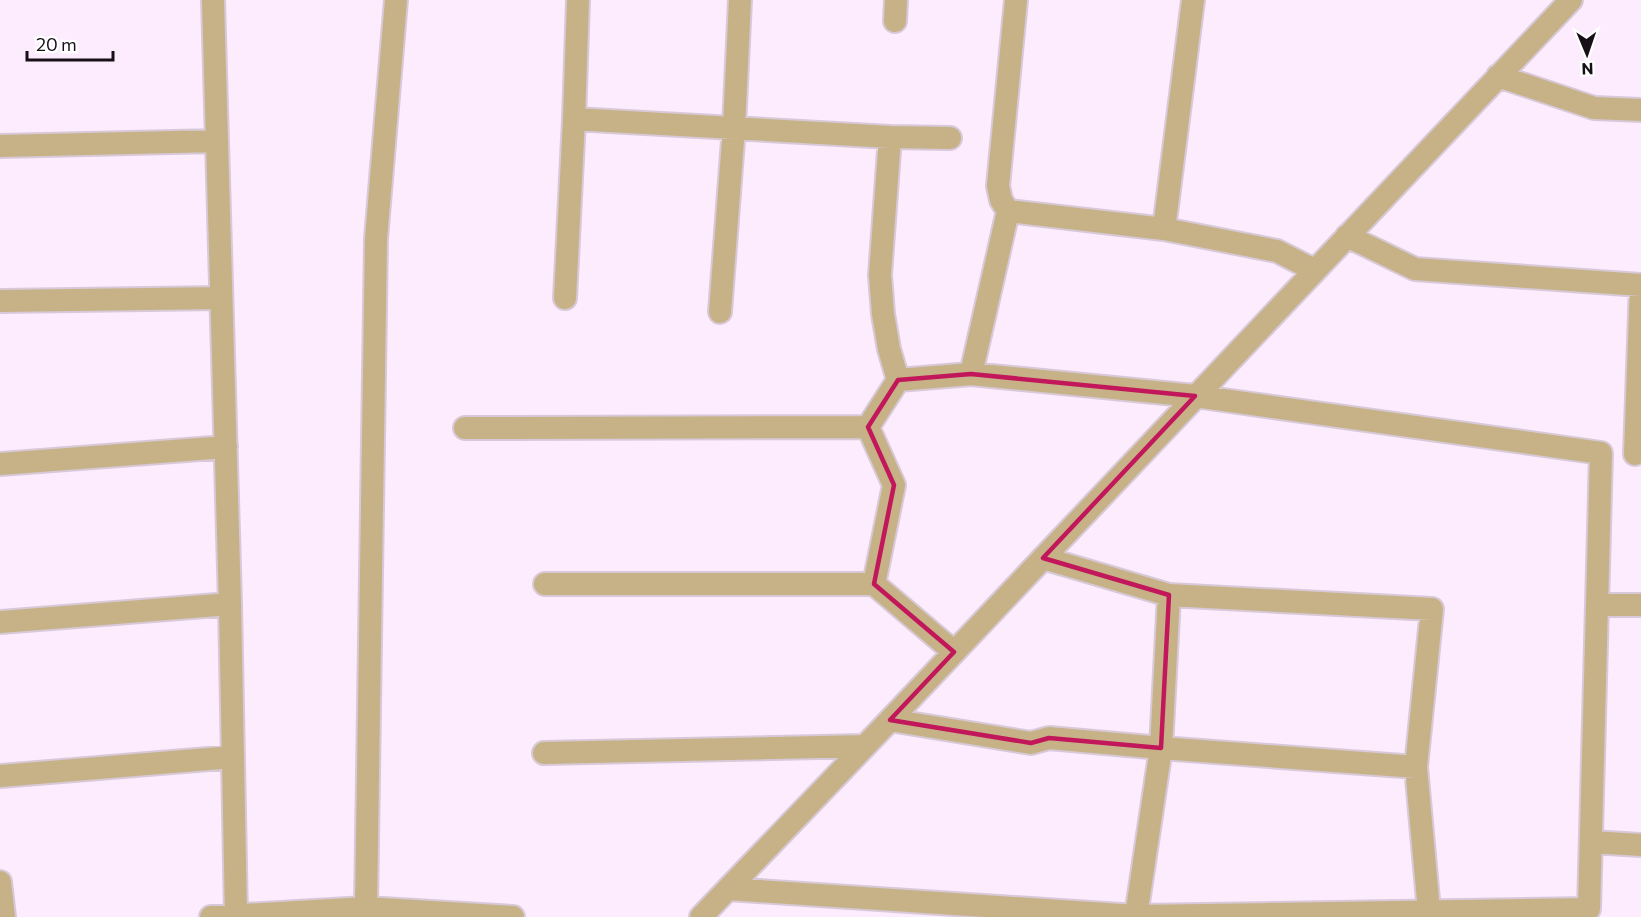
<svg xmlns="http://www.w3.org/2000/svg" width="1641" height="917" font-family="Commissioner,sans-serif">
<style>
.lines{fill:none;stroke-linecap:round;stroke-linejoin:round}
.minor-casing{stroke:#d8c9d8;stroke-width:26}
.minor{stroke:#c6b286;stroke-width:22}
.marked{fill:none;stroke:#c2185b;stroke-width:4.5;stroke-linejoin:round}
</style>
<rect width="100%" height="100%" fill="#fdecfd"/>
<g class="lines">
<defs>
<path id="minor" d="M396,0L376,239L366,908L513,917
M895,21L896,0
M1498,76L1594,108L1641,110
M574,119L890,137L950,138
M890,137L880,275L883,314L889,349L898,380
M0,146L217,141
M1008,211L1001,200L998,186L1016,0
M1164,229L1277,251L1314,270
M1347,236L1415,269L1641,285
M565,298L574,119L578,0
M0,301L221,298
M720,312L734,127L740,0
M971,374L1195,396L1601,453L1589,909L1136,916V917
M868,427L894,485L874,584
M465,428L868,427L898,380L971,374L1008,211L1164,229L1193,0
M1635,454L1641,285
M0,464L226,447
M1043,558L1169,595L1432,609L1416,767L1429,911
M545,584H874L954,652
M230,604L236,916
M1597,605H1641
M0,622L230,604L213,0
M890,720L1031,743L1049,738L1161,748L1416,767
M544,753L865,746
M0,776L233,757
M1591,842L1641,845
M0,882L4,917
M728,889L1136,916L1161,748L1169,595
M211,917L366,908
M701,917L890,720L1571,0"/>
</defs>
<use href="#minor" class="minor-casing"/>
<use href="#minor" class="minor"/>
</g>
<path class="marked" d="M971,374L1195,396L1043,558L1169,595L1161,748L1049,738L1031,743L890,720L954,652L874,584L894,485L868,427L898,380Z"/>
<g transform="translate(1587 54) rotate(178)" stroke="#ffffff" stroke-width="4.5" paint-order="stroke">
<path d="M0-4.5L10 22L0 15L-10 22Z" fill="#171017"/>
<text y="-9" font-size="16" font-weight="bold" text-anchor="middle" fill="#171017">N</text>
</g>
<path d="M27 51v9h86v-9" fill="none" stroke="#171017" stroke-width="3"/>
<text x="36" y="51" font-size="18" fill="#171017" stroke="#ffffff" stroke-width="4.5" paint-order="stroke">20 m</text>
</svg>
